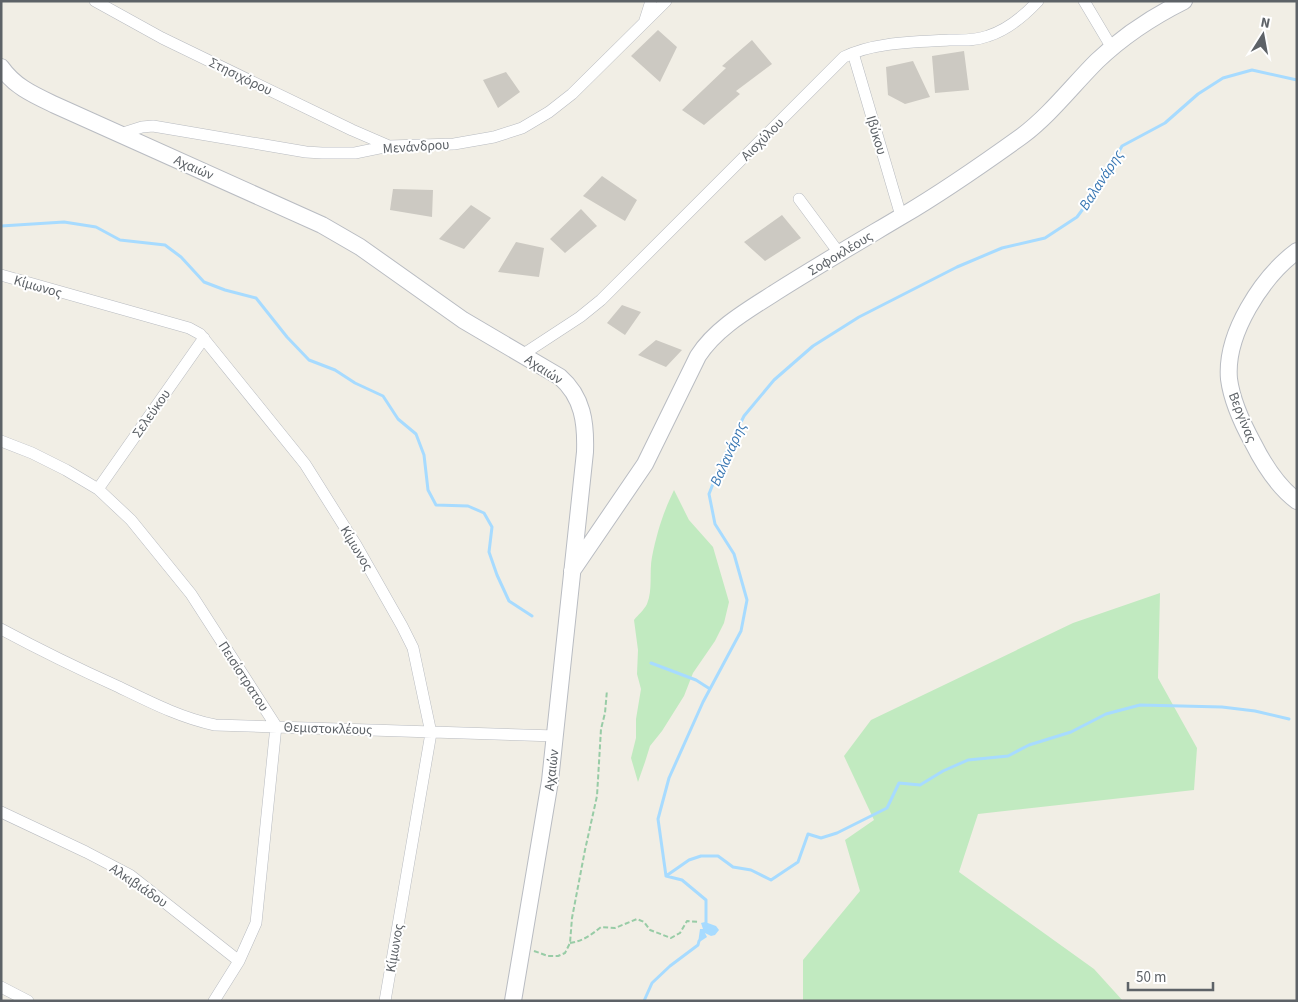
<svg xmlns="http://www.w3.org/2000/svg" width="1298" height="1002" font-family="'Source Sans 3',sans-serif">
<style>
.green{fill:#c1eac0}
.water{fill:#a7dbff}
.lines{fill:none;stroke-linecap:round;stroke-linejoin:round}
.stream{stroke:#a7dbff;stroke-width:3}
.building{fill:#ccc9c2}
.street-casing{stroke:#b8bbc0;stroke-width:12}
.secondary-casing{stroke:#b9bcc2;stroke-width:18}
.path{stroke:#98cca6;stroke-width:2;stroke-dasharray:5 2.5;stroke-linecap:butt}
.street{stroke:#fff;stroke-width:11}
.secondary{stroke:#fff;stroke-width:16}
.labels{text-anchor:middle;stroke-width:4;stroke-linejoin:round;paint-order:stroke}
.street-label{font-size:14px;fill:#5d6267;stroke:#fff}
.water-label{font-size:15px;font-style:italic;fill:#3776b2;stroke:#fff}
</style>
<rect width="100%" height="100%" fill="#f1eee5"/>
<path class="green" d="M674,490L689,520L713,547L729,602L724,623L715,641L693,673L684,696L662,731L650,746L645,762L638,782L631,758L636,738V719L641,689L637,674L638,650L634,620C638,615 644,610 647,604C653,590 649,572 652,557C657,532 663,513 674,490Z
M1160,593L1158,678L1197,748L1194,790L978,814L959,872L1094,969L1123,1001H803V960L860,891L845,840L874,820L844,756L871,720L1073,623Z"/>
<path class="water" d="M705,922L716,926L719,930L715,935L711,936L705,933L707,937L698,943L700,929H703L701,923Z"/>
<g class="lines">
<path class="stream" d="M1,226L64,222L96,227L120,240L165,245L181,257L204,282L225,290L256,298L287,337L309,360L335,370L355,383L383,396L398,419L416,434L424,455L428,490L436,505L468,506L484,513L492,527L489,552L497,575L509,601L532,616
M651,663L696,680L710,689
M666,876L689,860L701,856H718L733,867L751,870L771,880L798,862L808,834L821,838L837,833L887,808L899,783L920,785L943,771L968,760L1008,756L1029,745L1071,732L1106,714L1140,705L1222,707L1255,711L1289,719
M706,926V900L682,880L666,876L658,819L669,778L703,702L741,631L747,600L734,554L715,524L709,494L722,461L744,416L774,380L813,346L859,317L957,267L1002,248L1045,238L1077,217L1100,186L1122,146L1165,123L1198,94L1223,78L1252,70L1297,80
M644,1001L652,983L670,966L698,945L699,941"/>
</g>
<path class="building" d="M658,30L677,47L660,82L631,56Z
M752,40L772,64L736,91L740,94L704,125L682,110L726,68L722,66Z
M964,51L969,90L935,93L932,56Z
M913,61L930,97L905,104L888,95L886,67Z
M506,72L520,92L498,108L483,80Z
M602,176L637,200L625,221L583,196Z
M393,189L433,190L432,217L390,210Z
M471,205L491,218L464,249L439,239Z
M581,209L597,226L565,253L550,239Z
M782,215L801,238L765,261L744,242Z
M516,242L544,248L539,277L498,272Z
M622,305L641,312L625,335L607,323Z
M656,340L682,350L666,367L638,355Z"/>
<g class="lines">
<defs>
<path id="street" d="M95,1L162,38L352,130L389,146
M1084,1L1112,48
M645,20L651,1
M853,53L901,216
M120,134L142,127L153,126L306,152L322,153H355L389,146L454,144L494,137L522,128L549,112L572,94L666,1
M799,199L839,253
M1,275L189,328L200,334L305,464L356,545L402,626L413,648L431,733L385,1001
M522,355L580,317L601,300L844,57C873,42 916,42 949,40C962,40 975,41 988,36C1007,30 1024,16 1038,1
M1,441L32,453L66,470L98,489L131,520L191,594L276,726L256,923L239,961L214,1001
M98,489L204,338
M1,629C40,650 79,669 119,687C150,702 181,718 215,725L556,736
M1,812L86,852L130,875L239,961
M1,987L28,1001"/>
<path id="secondary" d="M1,67C15,87 34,95 55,105L322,225L360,247L463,320L560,377C583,397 586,423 585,452L550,781L513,1001
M1297,251C1262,277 1225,334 1229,379C1232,402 1242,423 1253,443C1264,465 1277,486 1297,501
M572,571L645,464L698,356C716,328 748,310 776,292C817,266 860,241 902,216C943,192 983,164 1022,136C1050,115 1072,86 1097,61C1122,37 1152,17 1184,1"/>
</defs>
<use href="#street" class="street-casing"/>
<use href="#secondary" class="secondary-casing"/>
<path class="path" d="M570,943C583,941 591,935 601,927L615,928L637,919L644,922L650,930L671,938L680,933L687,921L699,922
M534,951L548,956H558L565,953L570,943L572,918L585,850L597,796L601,729L605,713L607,690"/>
<use href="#street" class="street"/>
<use href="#secondary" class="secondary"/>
</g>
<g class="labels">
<g class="street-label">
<text transform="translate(241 76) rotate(26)" y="5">Στησιχόρου</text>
<text transform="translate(877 135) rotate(73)" y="5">Ιβύκου</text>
<text transform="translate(762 139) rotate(-45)" y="5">Αισχύλου</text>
<text transform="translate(416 146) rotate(-4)" y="5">Μενάνδρου</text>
<text transform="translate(194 167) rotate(24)" y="5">Αχαιών</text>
<text transform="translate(840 253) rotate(-31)" y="5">Σοφοκλέους</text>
<text transform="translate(38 286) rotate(16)" y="5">Κίμωνος</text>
<text transform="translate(544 369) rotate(33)" y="5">Αχαιών</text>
<text transform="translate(151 413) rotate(-55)" y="5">Σελεύκου</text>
<text transform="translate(1243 417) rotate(68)" y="5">Βεργίνας</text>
<text transform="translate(357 548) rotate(59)" y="5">Κίμωνος</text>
<text transform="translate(244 676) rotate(57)" y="5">Πεισίστρατου</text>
<text transform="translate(328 728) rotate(2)" y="5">Θεμιστοκλέους</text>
<text transform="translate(551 770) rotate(-83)" y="5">Αχαιών</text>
<text transform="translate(139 885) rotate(34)" y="5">Αλκιβιάδου</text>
<text transform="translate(394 948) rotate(-80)" y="5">Κίμωνος</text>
</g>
<g class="water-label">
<text transform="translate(1101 180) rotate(-57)" y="5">Βαλανάρης</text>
<text transform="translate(728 454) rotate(-66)" y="5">Βαλανάρης</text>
</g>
</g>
<rect width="1298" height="1002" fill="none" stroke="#5d6267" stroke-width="5"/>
<g transform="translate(1263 35) rotate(11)" stroke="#ffffff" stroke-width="4" paint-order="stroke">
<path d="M0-4L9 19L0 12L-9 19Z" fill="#5d6267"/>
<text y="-8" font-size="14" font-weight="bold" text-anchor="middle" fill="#5d6267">N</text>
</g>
<path d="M1128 982v8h85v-8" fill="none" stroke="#5d6267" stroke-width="2.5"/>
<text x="1136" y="982" font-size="15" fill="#5d6267" stroke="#ffffff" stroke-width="4" paint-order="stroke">50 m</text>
</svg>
